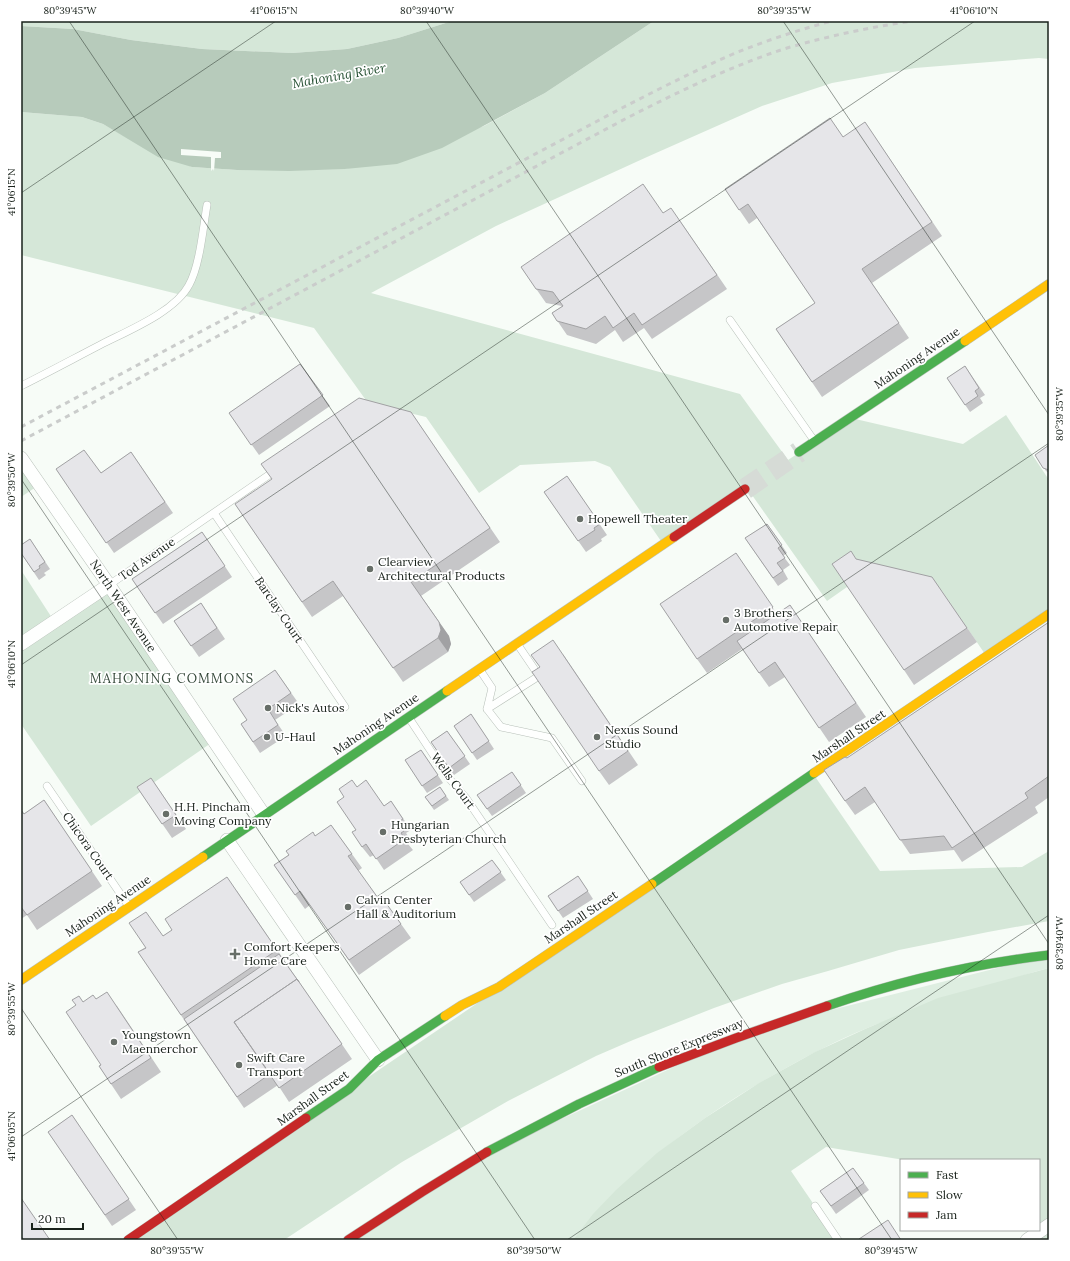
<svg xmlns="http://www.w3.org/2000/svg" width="1070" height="1261" font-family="Lora,serif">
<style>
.green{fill:#deeee1}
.forest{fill:#d5e7d8}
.water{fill:#b7cbbb}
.pier{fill:#f7fcf7}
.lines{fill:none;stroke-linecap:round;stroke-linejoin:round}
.primary-tunnel{stroke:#d6dbd6;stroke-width:21;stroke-dasharray:21 10;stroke-linecap:butt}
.lane-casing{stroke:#b8c0b9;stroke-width:8}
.street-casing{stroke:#b8c0b9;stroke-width:14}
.fast-casing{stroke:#b8c0b9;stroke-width:10}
.slow-casing{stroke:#b8c0b9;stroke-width:10}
.jam-casing{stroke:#b8c0b9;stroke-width:10}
.lane{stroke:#fefffe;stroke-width:7}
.street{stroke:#fefffe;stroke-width:13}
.fast{stroke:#4caf50;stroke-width:9}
.slow{stroke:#ffc107;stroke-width:9}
.jam{stroke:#c62828;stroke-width:9}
.rail{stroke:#cacccb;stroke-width:3;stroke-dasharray:5 5;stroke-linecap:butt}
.wall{fill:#c6c6c8}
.shaded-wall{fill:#a1a1a3}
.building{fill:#e6e6e9;stroke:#a1a1a3}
.ticks{fill:none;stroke:#19221b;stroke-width:1;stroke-opacity:0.45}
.poi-dot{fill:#676e68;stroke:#fff;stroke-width:1.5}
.labels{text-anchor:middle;stroke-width:3.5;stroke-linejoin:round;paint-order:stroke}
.street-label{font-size:12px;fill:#19221b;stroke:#fff}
.poi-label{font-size:12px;fill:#19221b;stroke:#fff;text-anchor:start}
.water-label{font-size:13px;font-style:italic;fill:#255032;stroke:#fff}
.neighbourhood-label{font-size:13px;letter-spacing:1px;fill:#344839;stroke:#fff}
.neatline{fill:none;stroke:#19221b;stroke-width:1.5}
.ticks-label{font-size:10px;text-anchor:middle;fill:#19221b}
</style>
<rect width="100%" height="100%" fill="#f7fcf7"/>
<path class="green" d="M1049,955V968L1034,972C997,984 959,997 922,1009C903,1016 883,1021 865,1029C838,1040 811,1054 786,1068C704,1113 632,1167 573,1240H348L477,1158L756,1029Z"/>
<path class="forest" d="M21,21H452L398,38L347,49L292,53L202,49L131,40L73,29L21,26Z
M654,21H1049V59L1039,58L915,68L832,83L762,106L647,157L496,226L371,293L740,394L788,460L851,418L963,444L1006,415L1049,480V614L987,657L942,591L847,587L827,601L747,488L663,544L610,467L595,461L520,465L479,493L426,417L368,403L314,328L21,255V112L82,117L103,124L124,136L192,167L237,170L345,169L484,126L545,93Z
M21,459L39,485L21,497Z
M21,570L54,621L109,585L214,741L91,826L21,724Z
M814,775L880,871L1022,867L1049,851V921L988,932L899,950L828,971L782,984L714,1008L633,1040L596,1056L508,1101L402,1162L284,1240H128Z
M1049,968V1240H1027L1039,1230V1160H904L826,1147L791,1171L838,1240H573L593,1214L616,1190L657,1153L705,1118L759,1083L815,1052L865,1029L938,998Z"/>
<path class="water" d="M452,21H654L545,93L442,148L397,164L345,169L289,171L237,170L192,167L158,157L103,124L82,117L21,112V26L73,29L131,40L202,49L292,53L347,49L398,38Z"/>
<path class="pier" d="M181,149L221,152V158H215L214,171L213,169L211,171V157L181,155Z"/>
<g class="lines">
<path class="primary-tunnel" d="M745,489L799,452"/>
<defs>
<path id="lane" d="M730,320L813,439
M21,386C47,373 73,359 100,345C127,331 175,312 189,285C200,265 203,228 207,205
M214,513L345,707
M109,585L276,470
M480,670L492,688L487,709L539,676L518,645
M487,709L501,727L552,738L582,781
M409,718L448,777L466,798L552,925
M47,786L128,905
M815,1206L838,1240"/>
<path id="street" d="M21,458L109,585L264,815
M21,644L109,585
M227,840L378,1060
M1027,1240L1049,1225"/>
<path id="fast" d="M799,452L965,341
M203,857L447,691
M652,884L814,773
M827,1006C899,981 973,964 1049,955
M306,1118L349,1089L378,1060L445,1016
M487,1152L579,1104L659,1067"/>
<path id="slow" d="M965,341L1049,284
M447,691L674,537
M814,773L1049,614
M21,980L203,857
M445,1016L462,1005L499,987L652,884"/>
<path id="jam" d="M674,537L745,489
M659,1067L736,1038L827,1006
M128,1240L306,1118
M348,1240L422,1192L487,1152"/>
</defs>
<use href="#lane" class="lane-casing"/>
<use href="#street" class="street-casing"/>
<use href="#fast" class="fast-casing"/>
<use href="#slow" class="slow-casing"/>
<use href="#jam" class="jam-casing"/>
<use href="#lane" class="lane"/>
<use href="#street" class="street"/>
<use href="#fast" class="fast"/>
<use href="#slow" class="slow"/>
<use href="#jam" class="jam"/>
<path class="rail" d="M21,427L620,109C657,90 694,71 733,54C765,41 798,30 832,21
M21,441L625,119C678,92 731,66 787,48C829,36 870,27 913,21"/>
</g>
<path class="wall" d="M843,137H875L942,236L872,283L909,338L822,397L776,329L815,303L757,218L749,224L725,189Z
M663,213L681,222L727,289L652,339L644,328L623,342L615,330L596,344L567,335L552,313L562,306L546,303L521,267Z
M300,364L330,406L259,455L229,413Z
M965,366L985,395L980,398L983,403L970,412L947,378Z
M411,412L500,542L421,596L449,636L451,644L448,652L403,682L343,596L312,617L235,504Z
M1049,445V473L1046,471L1035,455Z
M131,452L173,513L114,553L56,469L101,473Z
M567,476L607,535L601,539L602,541L586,552L544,492Z
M767,524L787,553L783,556L790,565L783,570L788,579L778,586L745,538Z
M202,532L232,577L163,624L132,579Z
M30,539L50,569L44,573L46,575L39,580L21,553Z
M736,553L777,614L790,605L866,717L829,742L785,677L769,687L742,649L707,673L697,659Z
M856,559L932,577L977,642L914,685L904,670Z
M201,603L225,639L199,657L174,621Z
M1049,622V797L1035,807L1038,813L962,862L954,850L910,854L875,802L855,815L845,801L847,758Z
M563,654L638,765L609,785L599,771Z
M275,670L299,704L275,720L286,736L260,753L241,724L247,720Z
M471,714L494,749L477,760L454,726Z
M447,731L470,764L454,775L431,742Z
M421,750L443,783L427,793L405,760Z
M512,772L526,793L492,816L477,795Z
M151,778L186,829L172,838L137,787Z
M357,787L384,806L391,801L411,830L406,833L412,842L408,844L413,850L384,870L374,855L370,857L362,847L344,797Z
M440,787L449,800L434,810L425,797Z
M44,800L102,886L37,930L27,915L21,919V810L24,814Z
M331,825L362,868L358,871L383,905L386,903L411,938L359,975L310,905L305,909L274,865Z
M492,860L506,880L474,902L460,882Z
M578,876L593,899L563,918L548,896Z
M237,891L306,992L352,1059L289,1102L278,1085L244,1108L138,952L172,930Z
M96,999L117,1006L161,1072L121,1099L99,1066L101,1065L83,1002Z
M72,1115L136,1210L112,1226L48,1132Z
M853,1168L869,1190L836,1214L820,1191Z"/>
<path class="shaded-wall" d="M411,582L449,636L451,644L448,652L438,638Z"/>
<path class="building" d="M830,118L843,137L865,122L932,222L862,269L899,323L812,382L776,329L815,303L748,204L739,210L725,189Z
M643,184L663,213L671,208L717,275L642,325L634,313L613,328L605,316L586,329L557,321L552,313L563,306L553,292L536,289L521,267Z
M300,364L323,395L251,445L229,413Z
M965,366L979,388L975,391L978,396L965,405L947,378Z
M359,398L411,412L490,528L411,582L439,622L441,630L438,638L393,668L333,581L302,602L235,504L272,479L261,464Z
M1049,445V470L1043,468L1035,455Z
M84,450L101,473L131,452L165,502L106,543L56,469Z
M567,476L600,524L594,528L595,530L578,541L544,492Z
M767,524L782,545L778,548L785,558L777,563L783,571L773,578L745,538Z
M202,532L225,566L155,613L132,579Z
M30,539L45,562L39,566L40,568L34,572L21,553V545Z
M851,551L856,559L932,577L967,628L904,670L832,564Z
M736,553L773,607L697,659L660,604Z
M201,603L217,628L191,646L174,621Z
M790,605L856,703L819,728L775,662L759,673L737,641Z
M1049,622V776L1025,793L1028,798L952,848L944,836L900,840L865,787L845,801L824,770L845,757L847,758Z
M553,640L628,751L599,771L532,672L540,667L531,655Z
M275,670L291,693L268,709L278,725L253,742L241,724L247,720L233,699Z
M471,714L489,741L472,753L454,726Z
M447,731L465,756L449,768L431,742Z
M421,750L438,775L422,786L405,760Z
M512,772L521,785L487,809L477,795Z
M151,778L176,815L162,824L137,787Z
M352,780L357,787L366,780L384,806L391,801L403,819L398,822L404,831L401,833L405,839L376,859L366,844L362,847L352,832L356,830L337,802L344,797L339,789Z
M440,787L446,796L432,806L425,797Z
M44,800L92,871L27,915L21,907V810L24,814Z
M331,825L352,854L348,856L383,905L386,903L401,924L349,960L300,891L295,895L274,865L289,855L286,851L313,832L315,836Z
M492,860L501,872L469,895L460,882Z
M578,876L588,891L558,911L548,896Z
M227,877L277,950L181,1015L138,952L146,948L129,923L146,912L163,936L172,930L165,919Z
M279,954L299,982L297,979L234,1022L270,1074L237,1097L184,1019Z
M297,979L342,1044L279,1088L234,1022Z
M107,992L151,1058L111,1084L99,1066L101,1065L66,1012L76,1005L72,1000L79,996L83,1002L93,995L96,999Z
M72,1115L129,1199L105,1215L48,1132Z
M853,1168L864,1183L831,1206L820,1191Z
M21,1198L50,1240H24L21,1236Z
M888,1220L901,1240H859V1239Z"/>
<path class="ticks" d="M69,21L892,1240M426,21L1049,944M783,21L1049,415M21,193L276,21M21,479L535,1240M21,665L975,21M21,1008L178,1240M21,1137L1049,443M567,1240L1049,915"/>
<g class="poi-dot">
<circle cx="580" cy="519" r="4"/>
<circle cx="370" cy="569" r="4"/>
<circle cx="726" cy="620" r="4"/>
<circle cx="268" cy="708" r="4"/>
<circle cx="267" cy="737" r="4"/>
<circle cx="597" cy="737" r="4"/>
<circle cx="166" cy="814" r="4"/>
<circle cx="383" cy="832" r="4"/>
<circle cx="348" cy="907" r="4"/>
<path d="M233 948h4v4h4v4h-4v4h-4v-4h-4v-4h4z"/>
<circle cx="114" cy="1042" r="4"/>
<circle cx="239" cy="1065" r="4"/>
</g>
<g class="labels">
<g class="street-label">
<text transform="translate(917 358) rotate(-34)" y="4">Mahoning Avenue</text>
<text transform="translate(147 559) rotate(-35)" y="4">Tod Avenue</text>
<text transform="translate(123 606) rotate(56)" y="4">North West Avenue</text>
<text transform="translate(279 610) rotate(56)" y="4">Barclay Court</text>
<text transform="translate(376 724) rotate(-34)" y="4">Mahoning Avenue</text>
<text transform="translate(849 736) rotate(-34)" y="4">Marshall Street</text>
<text transform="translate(453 781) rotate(54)" y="4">Wells Court</text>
<text transform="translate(88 846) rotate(55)" y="4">Chicora Court</text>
<text transform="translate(108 906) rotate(-34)" y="4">Mahoning Avenue</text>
<text transform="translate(581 917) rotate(-34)" y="4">Marshall Street</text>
<text transform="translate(679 1048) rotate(-22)" y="4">South Shore Expressway</text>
<text transform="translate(313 1098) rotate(-36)" y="4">Marshall Street</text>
</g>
<g class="poi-label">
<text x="588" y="523">Hopewell Theater</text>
<text x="378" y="566">Clearview<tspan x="378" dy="14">Architectural Products</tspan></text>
<text x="734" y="617">3 Brothers<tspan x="734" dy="14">Automotive Repair</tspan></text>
<text x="276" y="712">Nick's Autos</text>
<text x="605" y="734">Nexus Sound<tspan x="605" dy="14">Studio</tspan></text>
<text x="275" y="741">U-Haul</text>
<text x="174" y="811">H.H. Pincham<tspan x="174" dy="14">Moving Company</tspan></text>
<text x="391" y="829">Hungarian<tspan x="391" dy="14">Presbyterian Church</tspan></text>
<text x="356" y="904">Calvin Center<tspan x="356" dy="14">Hall &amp; Auditorium</tspan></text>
<text x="244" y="951">Comfort Keepers<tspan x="244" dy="14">Home Care</tspan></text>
<text x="122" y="1039">Youngstown<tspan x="122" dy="14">Maennerchor</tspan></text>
<text x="247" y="1062">Swift Care<tspan x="247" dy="14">Transport</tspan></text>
</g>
<g class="water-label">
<text transform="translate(339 75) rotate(-10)" y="5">Mahoning River</text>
</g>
<g class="neighbourhood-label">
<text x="172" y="683">MAHONING COMMONS</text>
</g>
</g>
<rect width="1070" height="1261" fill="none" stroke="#ffffff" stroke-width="44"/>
<rect x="900" y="1159" width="140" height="72" fill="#ffffff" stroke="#a3a7a4"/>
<rect x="908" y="1172" width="20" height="6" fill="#4caf50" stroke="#a3a7a4"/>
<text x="936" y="1179" font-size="12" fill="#19221b">Fast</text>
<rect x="908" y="1192" width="20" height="6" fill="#ffc107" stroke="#a3a7a4"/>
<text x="936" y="1199" font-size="12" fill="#19221b">Slow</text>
<rect x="908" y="1212" width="20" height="6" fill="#c62828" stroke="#a3a7a4"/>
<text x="936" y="1219" font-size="12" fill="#19221b">Jam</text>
<path d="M32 1223v6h51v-6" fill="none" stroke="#19221b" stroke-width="2"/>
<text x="38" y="1223" font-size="12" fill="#19221b" stroke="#ffffff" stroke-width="3" paint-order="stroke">20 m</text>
<rect x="22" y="22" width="1026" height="1217" class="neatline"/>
<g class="ticks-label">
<text x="70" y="14">80°39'45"W</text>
<text x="274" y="14">41°06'15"N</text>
<text x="427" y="14">80°39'40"W</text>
<text x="784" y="14">80°39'35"W</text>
<text x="974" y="14">41°06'10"N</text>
<text transform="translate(11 192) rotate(-90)" y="4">41°06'15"N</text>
<text transform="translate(1059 414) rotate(-90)" y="4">80°39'35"W</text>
<text transform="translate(11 480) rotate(-90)" y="4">80°39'50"W</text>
<text transform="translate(11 664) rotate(-90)" y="4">41°06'10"N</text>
<text transform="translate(1059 943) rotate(-90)" y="4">80°39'40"W</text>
<text transform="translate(11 1009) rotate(-90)" y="4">80°39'55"W</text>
<text transform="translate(11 1136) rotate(-90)" y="4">41°06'05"N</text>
<text x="177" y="1254">80°39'55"W</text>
<text x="534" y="1254">80°39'50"W</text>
<text x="891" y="1254">80°39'45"W</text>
</g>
</svg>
